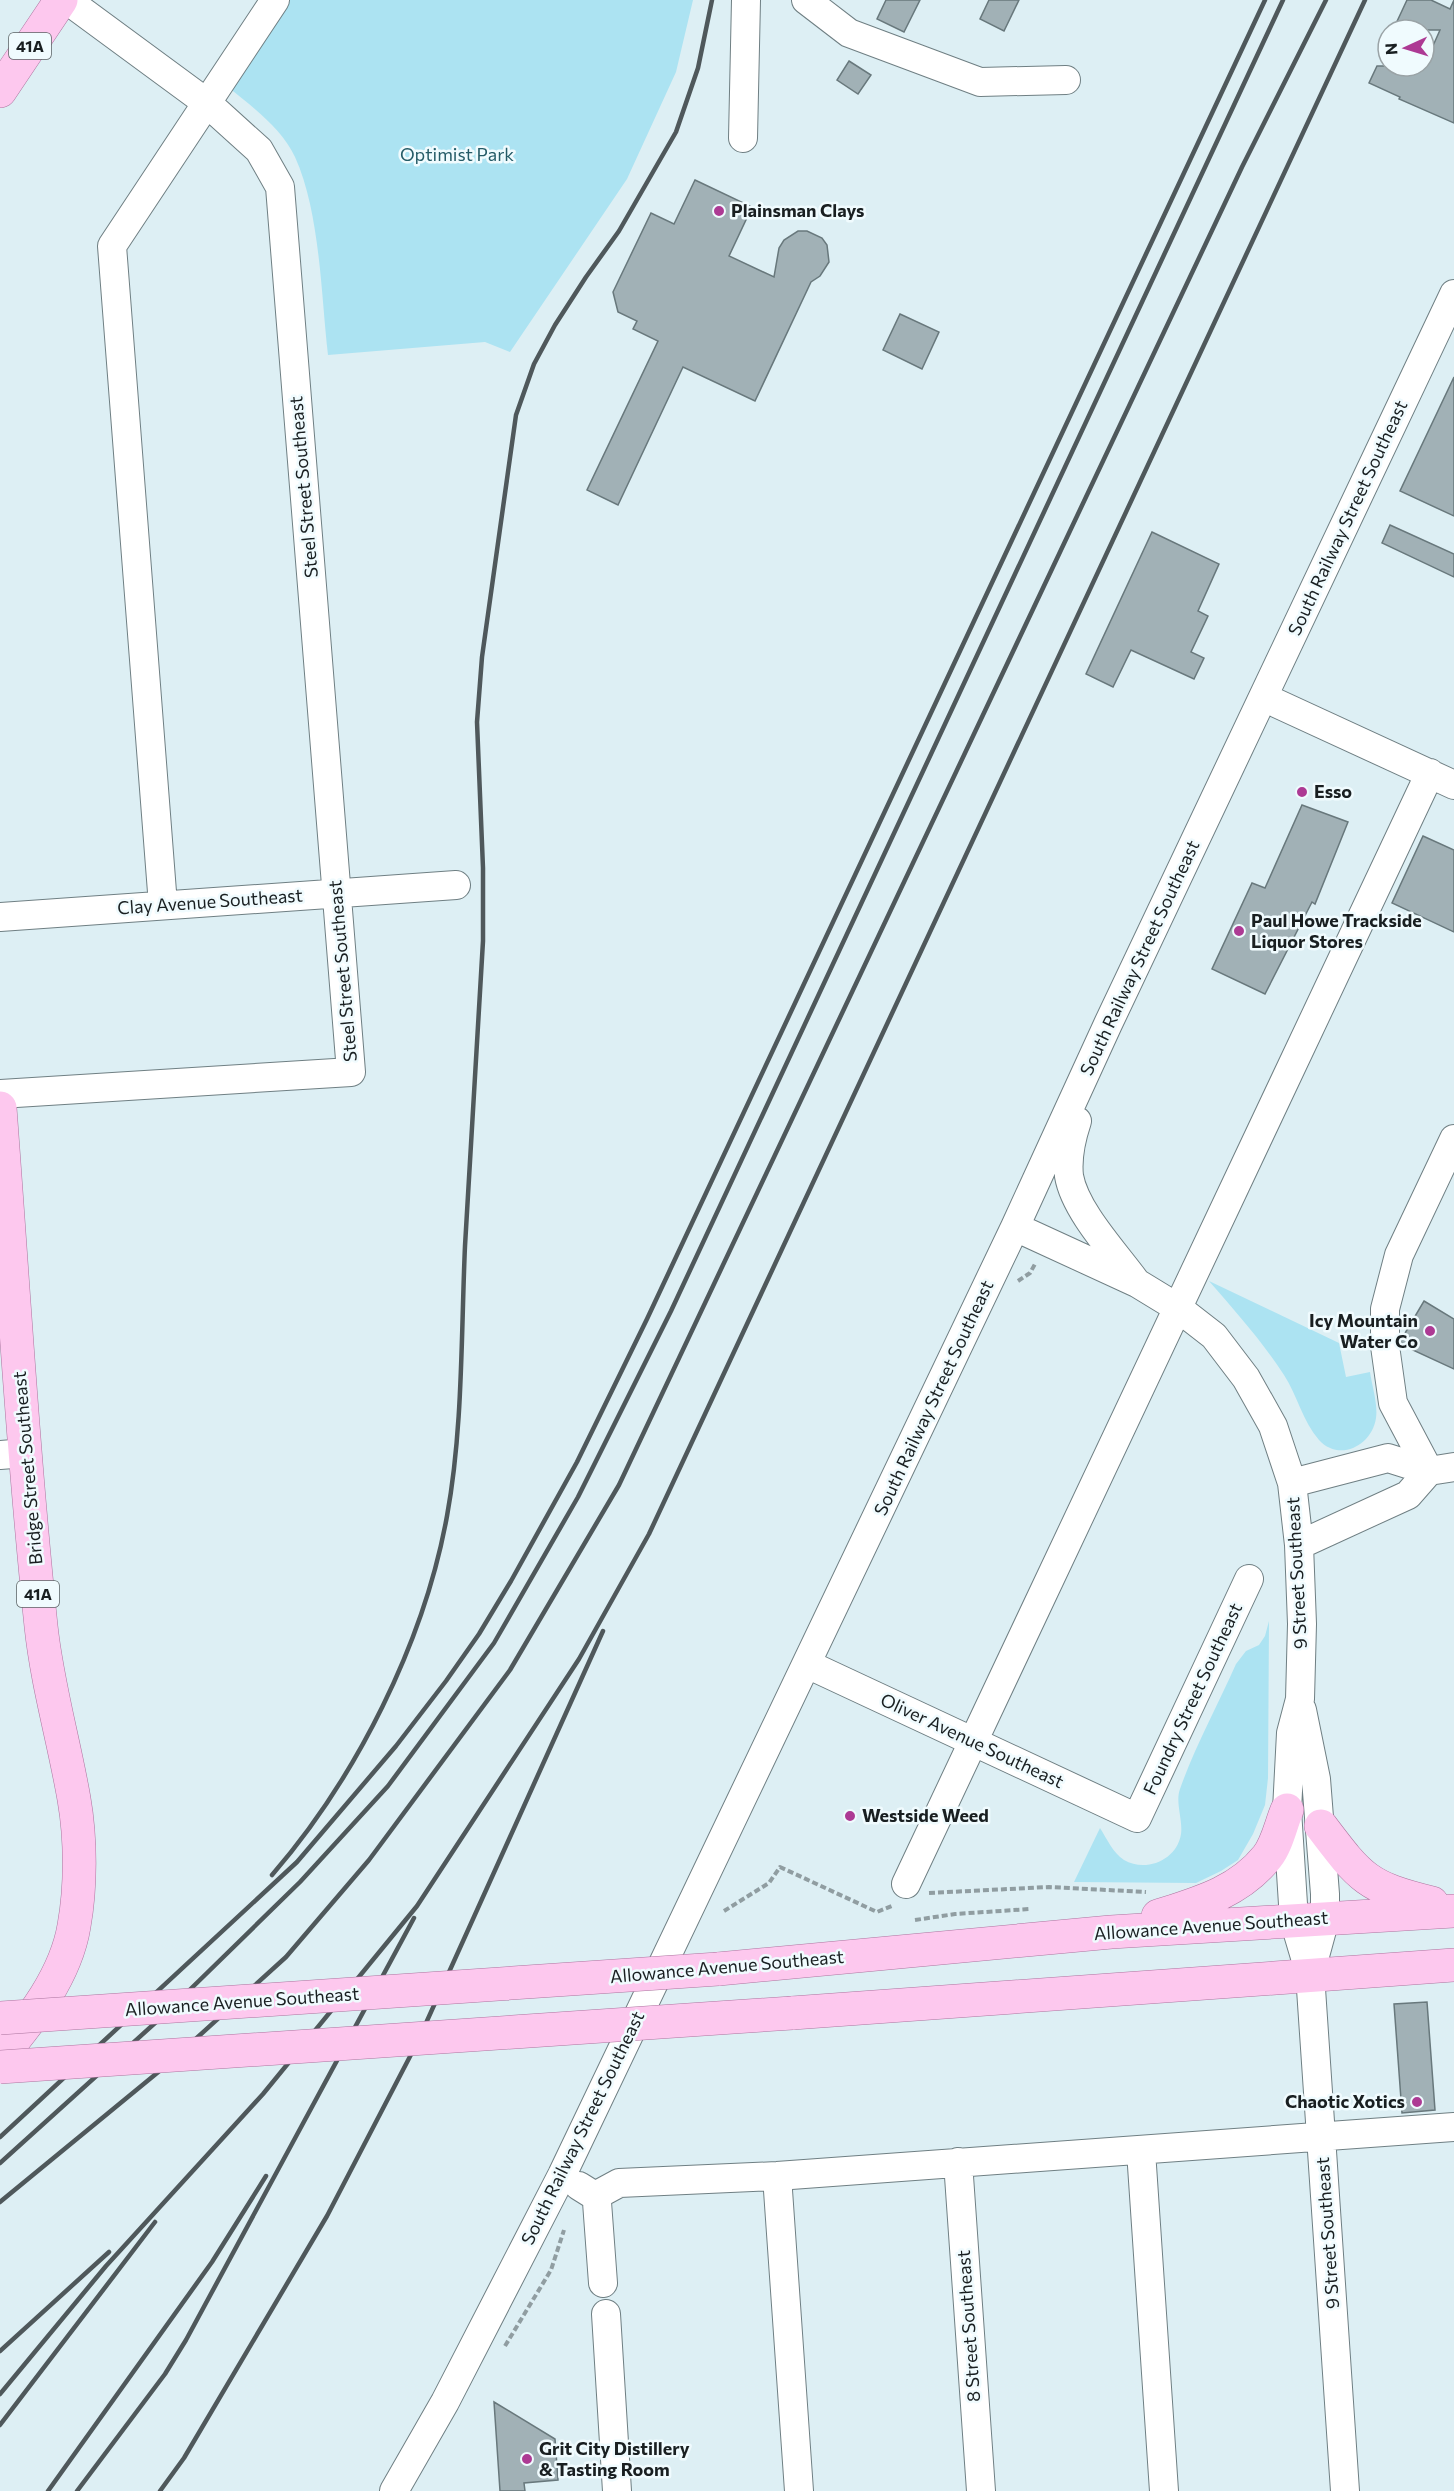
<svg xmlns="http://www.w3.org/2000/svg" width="1454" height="2491" font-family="Commissioner,sans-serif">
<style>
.green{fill:#ace3f2}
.building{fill:#a1b1b6;stroke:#68787c;stroke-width:1.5}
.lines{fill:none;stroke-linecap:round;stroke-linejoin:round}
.minor-casing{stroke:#6f7f83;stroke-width:30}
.major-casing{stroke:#ac759f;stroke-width:34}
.path{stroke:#909da1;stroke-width:4;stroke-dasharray:6 3;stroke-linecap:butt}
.minor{stroke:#fff;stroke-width:28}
.major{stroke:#fdc8ee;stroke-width:33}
.rail{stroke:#4f585b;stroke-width:4.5}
.major-bridge-casing{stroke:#ac759f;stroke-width:34;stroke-linecap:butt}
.major-bridge{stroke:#fdc8ee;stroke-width:33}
.poi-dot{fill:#ad3a94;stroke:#f0fbfe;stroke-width:2}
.labels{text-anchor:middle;stroke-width:5;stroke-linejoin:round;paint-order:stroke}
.shield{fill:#f0fbfe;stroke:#5a6163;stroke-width:1.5}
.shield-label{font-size:16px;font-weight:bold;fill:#191f21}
.park-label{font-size:18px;fill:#245b67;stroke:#f0fbfe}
.poi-label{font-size:18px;font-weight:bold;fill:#191f21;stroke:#f0fbfe;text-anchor:start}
.street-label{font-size:18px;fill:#191f21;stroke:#f0fbfe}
</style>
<rect width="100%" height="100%" fill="#ddeff4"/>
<path class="green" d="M288,0H693L676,72L627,179L510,352L485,342L328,355C321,294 320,212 295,157C283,130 252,106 229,88Z
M1209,1281L1339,1343L1346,1377L1370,1372C1372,1386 1378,1404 1376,1418C1372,1446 1339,1462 1319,1440C1303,1422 1297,1395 1284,1375C1262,1341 1235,1311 1209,1281Z
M1269,1621L1268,1778L1265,1805L1253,1834L1238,1860L1221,1871L1196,1883L1074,1882L1100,1828C1107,1839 1113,1853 1124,1860C1146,1873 1177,1860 1181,1834C1183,1820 1175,1802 1180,1789C1195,1746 1218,1705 1236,1664L1246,1651L1259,1645L1265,1636Z"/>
<path class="building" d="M886,0H920L904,32L877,19Z
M989,0H1019L1004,31L980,19Z
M1407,0H1431L1450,9L1454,0V123L1399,99L1400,97L1369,83L1377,66H1424L1440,30H1393Z
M849,61L871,75L858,94L837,80Z
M695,180L752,207L729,256L774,277L779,248L784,240L798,231H807L822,238L827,245L829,262L820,276L811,282L755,401L683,367L618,505L587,490L658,341L633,329L637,321L618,312L613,292L651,213L674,224Z
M900,314L939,332L922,369L883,350Z
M1454,377V516L1400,491Z
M1390,525L1454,554V577L1382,543Z
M1152,532L1219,564L1198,611L1208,616L1191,652L1204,658L1194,679L1131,650L1113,687L1086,674Z
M1302,805L1348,822L1315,904L1312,902L1265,994L1212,969L1252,883L1265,888Z
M1423,836L1454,850V932L1392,903Z
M1424,1301L1454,1319V1369L1402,1345L1401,1340Z
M1427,2002L1435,2110L1402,2113L1394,2004Z
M494,2402L555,2439L558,2480L524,2483L525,2491H500Z"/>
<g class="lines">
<defs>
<path id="minor" d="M806,0L849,33L980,82L1066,80
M743,138L746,0
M1263,697L1454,785
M163,905L112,246L275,0
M0,917L456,885
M0,1094L351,1072L280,187L259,150L207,103L67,0
M1077,1121C1071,1139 1067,1157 1069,1176C1075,1211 1115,1253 1136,1282
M1015,1227L1137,1283L1178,1308L1214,1336L1246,1378L1273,1426L1292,1483L1299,1545L1302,1624L1300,1699L1291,1733L1287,1810L1294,1920L1310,1974L1345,2491
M0,1455L25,1453
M1429,1471L1393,1403L1385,1346V1309L1399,1255L1454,1139
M1292,1483L1388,1458L1429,1471L1454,1467
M1299,1545L1408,1495L1429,1471
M807,1664L1137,1818L1249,1579
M1302,1710L1316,1779L1325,1894V1919L1310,1974
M906,1884L1430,773
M1141,2151L1164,2491
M958,2162L981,2491
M777,2176L799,2491
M579,2186L595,2196L597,2202L603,2283
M595,2196L619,2183L777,2176L1454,2127
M606,2314L617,2491
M394,2491L445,2402L562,2175L1015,1227L1108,1024L1454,294"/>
<path id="major" d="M0,91L61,0
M0,1108C13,1280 23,1454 41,1626C47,1684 64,1741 74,1799C81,1839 81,1887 74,1926C66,1975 31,2020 0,2057
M1321,1826C1361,1879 1367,1887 1432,1903
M1158,1916C1199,1903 1239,1892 1267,1857C1277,1845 1281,1824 1287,1810
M718,1969L1111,1932L1454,1911
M792,2013L1454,1965"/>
</defs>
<use href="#minor" class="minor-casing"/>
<use href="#major" class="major-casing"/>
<path class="path" d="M1018,1281L1030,1273L1035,1264
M929,1893L1049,1887L1146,1892
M724,1911L769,1883L780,1867L877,1912L894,1905
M915,1920L955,1914L1030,1909
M505,2346L551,2270L564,2230"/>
<use href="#minor" class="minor"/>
<use href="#major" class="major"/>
<path class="rail" d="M272,1875C356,1778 424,1643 447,1516C463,1429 461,1335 465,1246C470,1145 477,1043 483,941V868L477,722L482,657L516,415L534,364L555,325L586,277L619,231L676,132L698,68L712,0
M0,2137L297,1862L396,1746L446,1681L479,1634L511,1581L577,1462L647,1319L1265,0
M0,2163L165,2014L300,1882L388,1786L494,1643L578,1497L671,1311L1283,0
M0,2202L168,2064L286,1957L369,1860L510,1670L619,1485L1242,167L1326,0
M0,2351L109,2252
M0,2394L106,2266L263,2094L417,1906L579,1659L649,1534L1365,0
M0,2425L155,2222
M48,2491L212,2262L266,2176
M77,2491L165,2374L186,2340L414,1918
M160,2491L184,2458L327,2216L417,2043L603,1631"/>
<defs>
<path id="major-bridge" d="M0,2018L718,1969
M0,2067L792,2013"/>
</defs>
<use href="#major-bridge" class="major-bridge-casing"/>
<use href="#major-bridge" class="major-bridge"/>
</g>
<g class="poi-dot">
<circle cx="719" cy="211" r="6"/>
<circle cx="1302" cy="792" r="6"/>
<circle cx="1239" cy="931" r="6"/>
<circle cx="1430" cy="1331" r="6"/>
<circle cx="850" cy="1816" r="6"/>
<circle cx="1417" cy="2102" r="6"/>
<circle cx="527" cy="2459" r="6"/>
</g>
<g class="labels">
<g class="shield">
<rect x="9" y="33" width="42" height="26" rx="4.5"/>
<rect x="17" y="1581" width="42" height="26" rx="4.5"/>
</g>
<g class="shield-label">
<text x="30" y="52">41A</text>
<text x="38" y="1600">41A</text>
</g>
<g class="park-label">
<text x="457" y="161">Optimist Park</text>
</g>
<g class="poi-label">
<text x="731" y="217">Plainsman Clays</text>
<text x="1314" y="798">Esso</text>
<text x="1251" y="927">Paul Howe Trackside<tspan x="1251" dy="21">Liquor Stores</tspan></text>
<text x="1418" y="1327" text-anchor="end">Icy Mountain<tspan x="1418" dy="21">Water Co</tspan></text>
<text x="862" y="1822">Westside Weed</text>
<text x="1405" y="2108" text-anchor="end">Chaotic Xotics</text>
<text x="539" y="2455">Grit City Distillery<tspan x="539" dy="21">&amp; Tasting Room</tspan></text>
</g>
<g class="street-label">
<text transform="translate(304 487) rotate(-95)" y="6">Steel Street Southeast</text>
<text transform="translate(1348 518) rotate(-65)" y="6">South Railway Street Southeast</text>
<text transform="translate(210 902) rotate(-4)" y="6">Clay Avenue Southeast</text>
<text transform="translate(1140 958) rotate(-65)" y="6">South Railway Street Southeast</text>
<text transform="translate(343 971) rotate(-95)" y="6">Steel Street Southeast</text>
<text transform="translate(934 1398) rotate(-65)" y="6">South Railway Street Southeast</text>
<text transform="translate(28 1468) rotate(-95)" y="6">Bridge Street Southeast</text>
<text transform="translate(1297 1573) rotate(-93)" y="6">9 Street Southeast</text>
<text transform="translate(1193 1699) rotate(-65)" y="6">Foundry Street Southeast</text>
<text transform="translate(972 1741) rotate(25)" y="6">Oliver Avenue Southeast</text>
<text transform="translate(1211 1926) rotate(-4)" y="6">Allowance Avenue Southeast</text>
<text transform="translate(727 1967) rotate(-5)" y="6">Allowance Avenue Southeast</text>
<text transform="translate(242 2002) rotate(-4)" y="6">Allowance Avenue Southeast</text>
<text transform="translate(583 2128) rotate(-64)" y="6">South Railway Street Southeast</text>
<text transform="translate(1328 2233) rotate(-94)" y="6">9 Street Southeast</text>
<text transform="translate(969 2326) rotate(-94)" y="6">8 Street Southeast</text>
</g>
</g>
<g transform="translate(1406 48) rotate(266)"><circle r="28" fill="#f0fbfe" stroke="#9aa3a6" stroke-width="1.5"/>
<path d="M0-4.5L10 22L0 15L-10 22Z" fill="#ad3a94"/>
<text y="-9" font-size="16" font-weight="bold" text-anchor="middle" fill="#191f21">N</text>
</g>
</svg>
